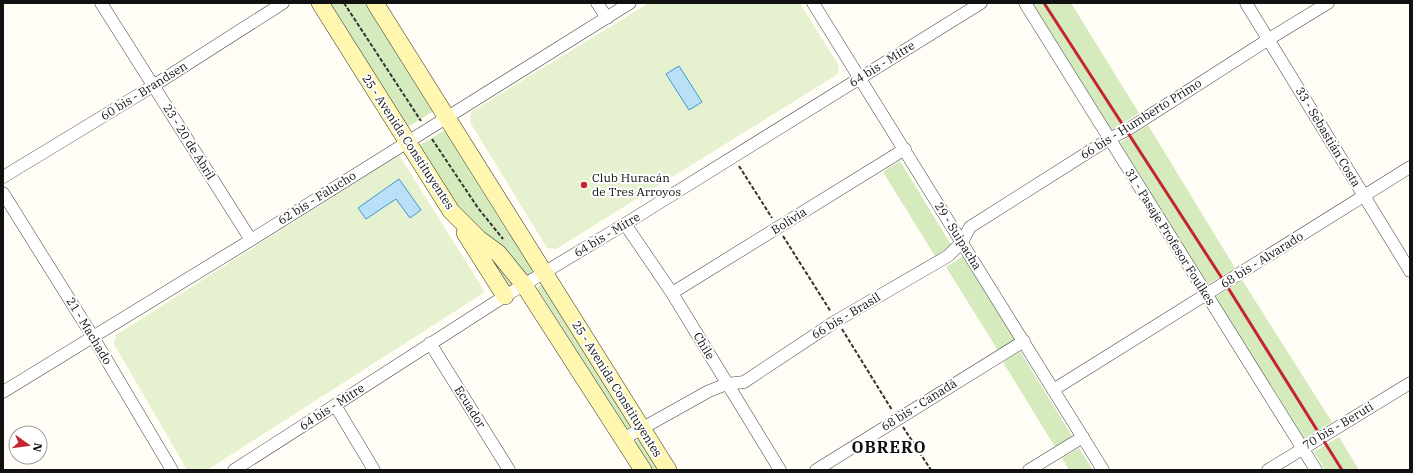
<svg xmlns="http://www.w3.org/2000/svg" width="1413" height="473" font-family="'IBM Plex Serif',serif">
<style>
.green{fill:#d5ebbd}
.pitch{fill:#e6f2cf}
.water{fill:#b9e0f7;stroke:#3f96cf}
.lines{fill:none;stroke-linecap:round;stroke-linejoin:round}
.street-casing{stroke:#444;stroke-width:13}
.secondary-casing{stroke:#333;stroke-width:18}
.path{stroke:#333;stroke-width:2;stroke-dasharray:4 2;stroke-linecap:butt}
.street{stroke:#fff;stroke-width:12}
.secondary{stroke:#fff6b0;stroke-width:17}
.rail{stroke:#c4262e;stroke-width:3}
.poi-dot{fill:#c4262e;stroke:#fff;stroke-width:1.5}
.labels{text-anchor:middle;stroke-width:4;stroke-linejoin:round;paint-order:stroke}
.street-label{font-size:12px;fill:#111;stroke:#fff}
.poi-label{font-size:12px;fill:#111;stroke:#fff;text-anchor:start}
.district-label{font-size:16px;font-weight:bold;letter-spacing:1px;fill:#111;stroke:#fff}
</style>
<rect width="100%" height="100%" fill="#fffdf5"/>
<path class="green" d="M329,3H369L435,110L406,128Z
M1032,3H1071L1139,113L1110,131Z
M1148,125L1235,268L1207,285L1120,143Z
M447,129L533,267L532,272L527,275L523,274L456,208L418,146Z
M900,161L952,246L935,256L883,172Z
M483,251L516,281L506,288Z
M963,256L1016,341L999,352L946,267Z
M1242,280L1332,422L1304,440L1214,298Z
M544,284L632,426L626,430L537,288Z
M1020,351L1072,436L1055,447L1003,362Z
M1339,437L1359,470H1325L1314,452Z
M641,438L660,470H651L634,442Z
M1079,448L1093,470H1069L1062,458Z"/>
<path class="pitch" d="M649,3H800L839,66L838,74L556,249L547,248L470,122L471,112Z
M399,155L485,292L207,470H187L114,344L116,335Z"/>
<path class="water" d="M679,66L702,102L689,110L666,74Z
M399,179L421,210L410,218L396,199L366,219L358,208Z"/>
<g class="lines">
<defs>
<path id="street" d="M101,3L251,240
M597,3L607,18
M813,3L1103,470
M1025,3L1316,470
M1246,3L1410,271
M3,177L153,86L283,3
M3,193L93,337L172,470
M625,224L672,293L780,470
M672,293L905,149
M430,343L509,470
M1053,390L1410,167
M3,392L251,240L630,3
M335,405L374,470
M623,439L709,391L727,384L744,382L836,321L948,256L962,242L970,227L1109,139L1127,130L1269,39L1328,3
M234,470L505,296L625,224L981,3
M816,470L1024,341
M1029,470L1083,437
M1268,470L1410,383"/>
<path id="secondary" d="M320,3L451,211L479,239L498,253L524,285L643,470
M375,3L668,470
M465,233L505,296"/>
</defs>
<use href="#street" class="street-casing"/>
<use href="#secondary" class="secondary-casing"/>
<path class="path" d="M344,3L421,121
M432,139L478,208L503,239
M739,166L772,218
M783,236L831,312
M842,329L892,410
M903,427L931,470"/>
<use href="#street" class="street"/>
<use href="#secondary" class="secondary"/>
<path class="rail" d="M1044,3L1225,283L1342,470"/>
</g>
<circle class="poi-dot" cx="584" cy="185" r="4"/>
<g class="labels">
<g class="street-label">
<text transform="translate(882 64) rotate(-32)" y="4">64 bis - Mitre</text>
<text transform="translate(144 91) rotate(-32)" y="4">60 bis - Brandsen</text>
<text transform="translate(1141 119) rotate(-32)" y="4">66 bis - Humberto Primo</text>
<text transform="translate(1328 137) rotate(59)" y="4">33 - Sebastián Costa</text>
<text transform="translate(189 142) rotate(58)" y="4">23 - 20 de Abril</text>
<text transform="translate(408 142) rotate(57)" y="4">25 - Avenida Constituyentes</text>
<text transform="translate(317 198) rotate(-32)" y="4">62 bis - Falucho</text>
<text transform="translate(789 221) rotate(-32)" y="4">Bolivia</text>
<text transform="translate(607 235) rotate(-31)" y="4">64 bis - Mitre</text>
<text transform="translate(958 236) rotate(58)" y="4">29 - Suipacha</text>
<text transform="translate(1170 237) rotate(58)" y="4">31 - Pasaje Profesor Foulkes</text>
<text transform="translate(1262 260) rotate(-32)" y="4">68 bis - Alvarado</text>
<text transform="translate(846 316) rotate(-31)" y="4">66 bis - Brasil</text>
<text transform="translate(89 331) rotate(59)" y="4">21 - Machado</text>
<text transform="translate(704 346) rotate(59)" y="4">Chile</text>
<text transform="translate(617 389) rotate(58)" y="4">25 - Avenida Constituyentes</text>
<text transform="translate(919 405) rotate(-32)" y="4">68 bis - Canadá</text>
<text transform="translate(332 407) rotate(-33)" y="4">64 bis - Mitre</text>
<text transform="translate(470 407) rotate(58)" y="4">Ecuador</text>
<text transform="translate(1338 426) rotate(-31)" y="4">70 bis - Beruti</text>
</g>
<g class="poi-label">
<text x="592" y="182">Club Huracán<tspan x="592" dy="14">de Tres Arroyos</tspan></text>
</g>
<g class="district-label">
<text x="889" y="453">OBRERO</text>
</g>
</g>
<rect width="1413" height="473" fill="none" stroke="#111111" stroke-width="8"/>
<g transform="translate(28 445) rotate(104)"><circle r="19" fill="#ffffff" stroke="#a0a0a0"/>
<path d="M0-3L7 15L0 10L-7 15Z" fill="#c4262e"/>
<text y="-6" font-size="11" font-weight="bold" text-anchor="middle" fill="#111111">N</text>
</g>
</svg>
